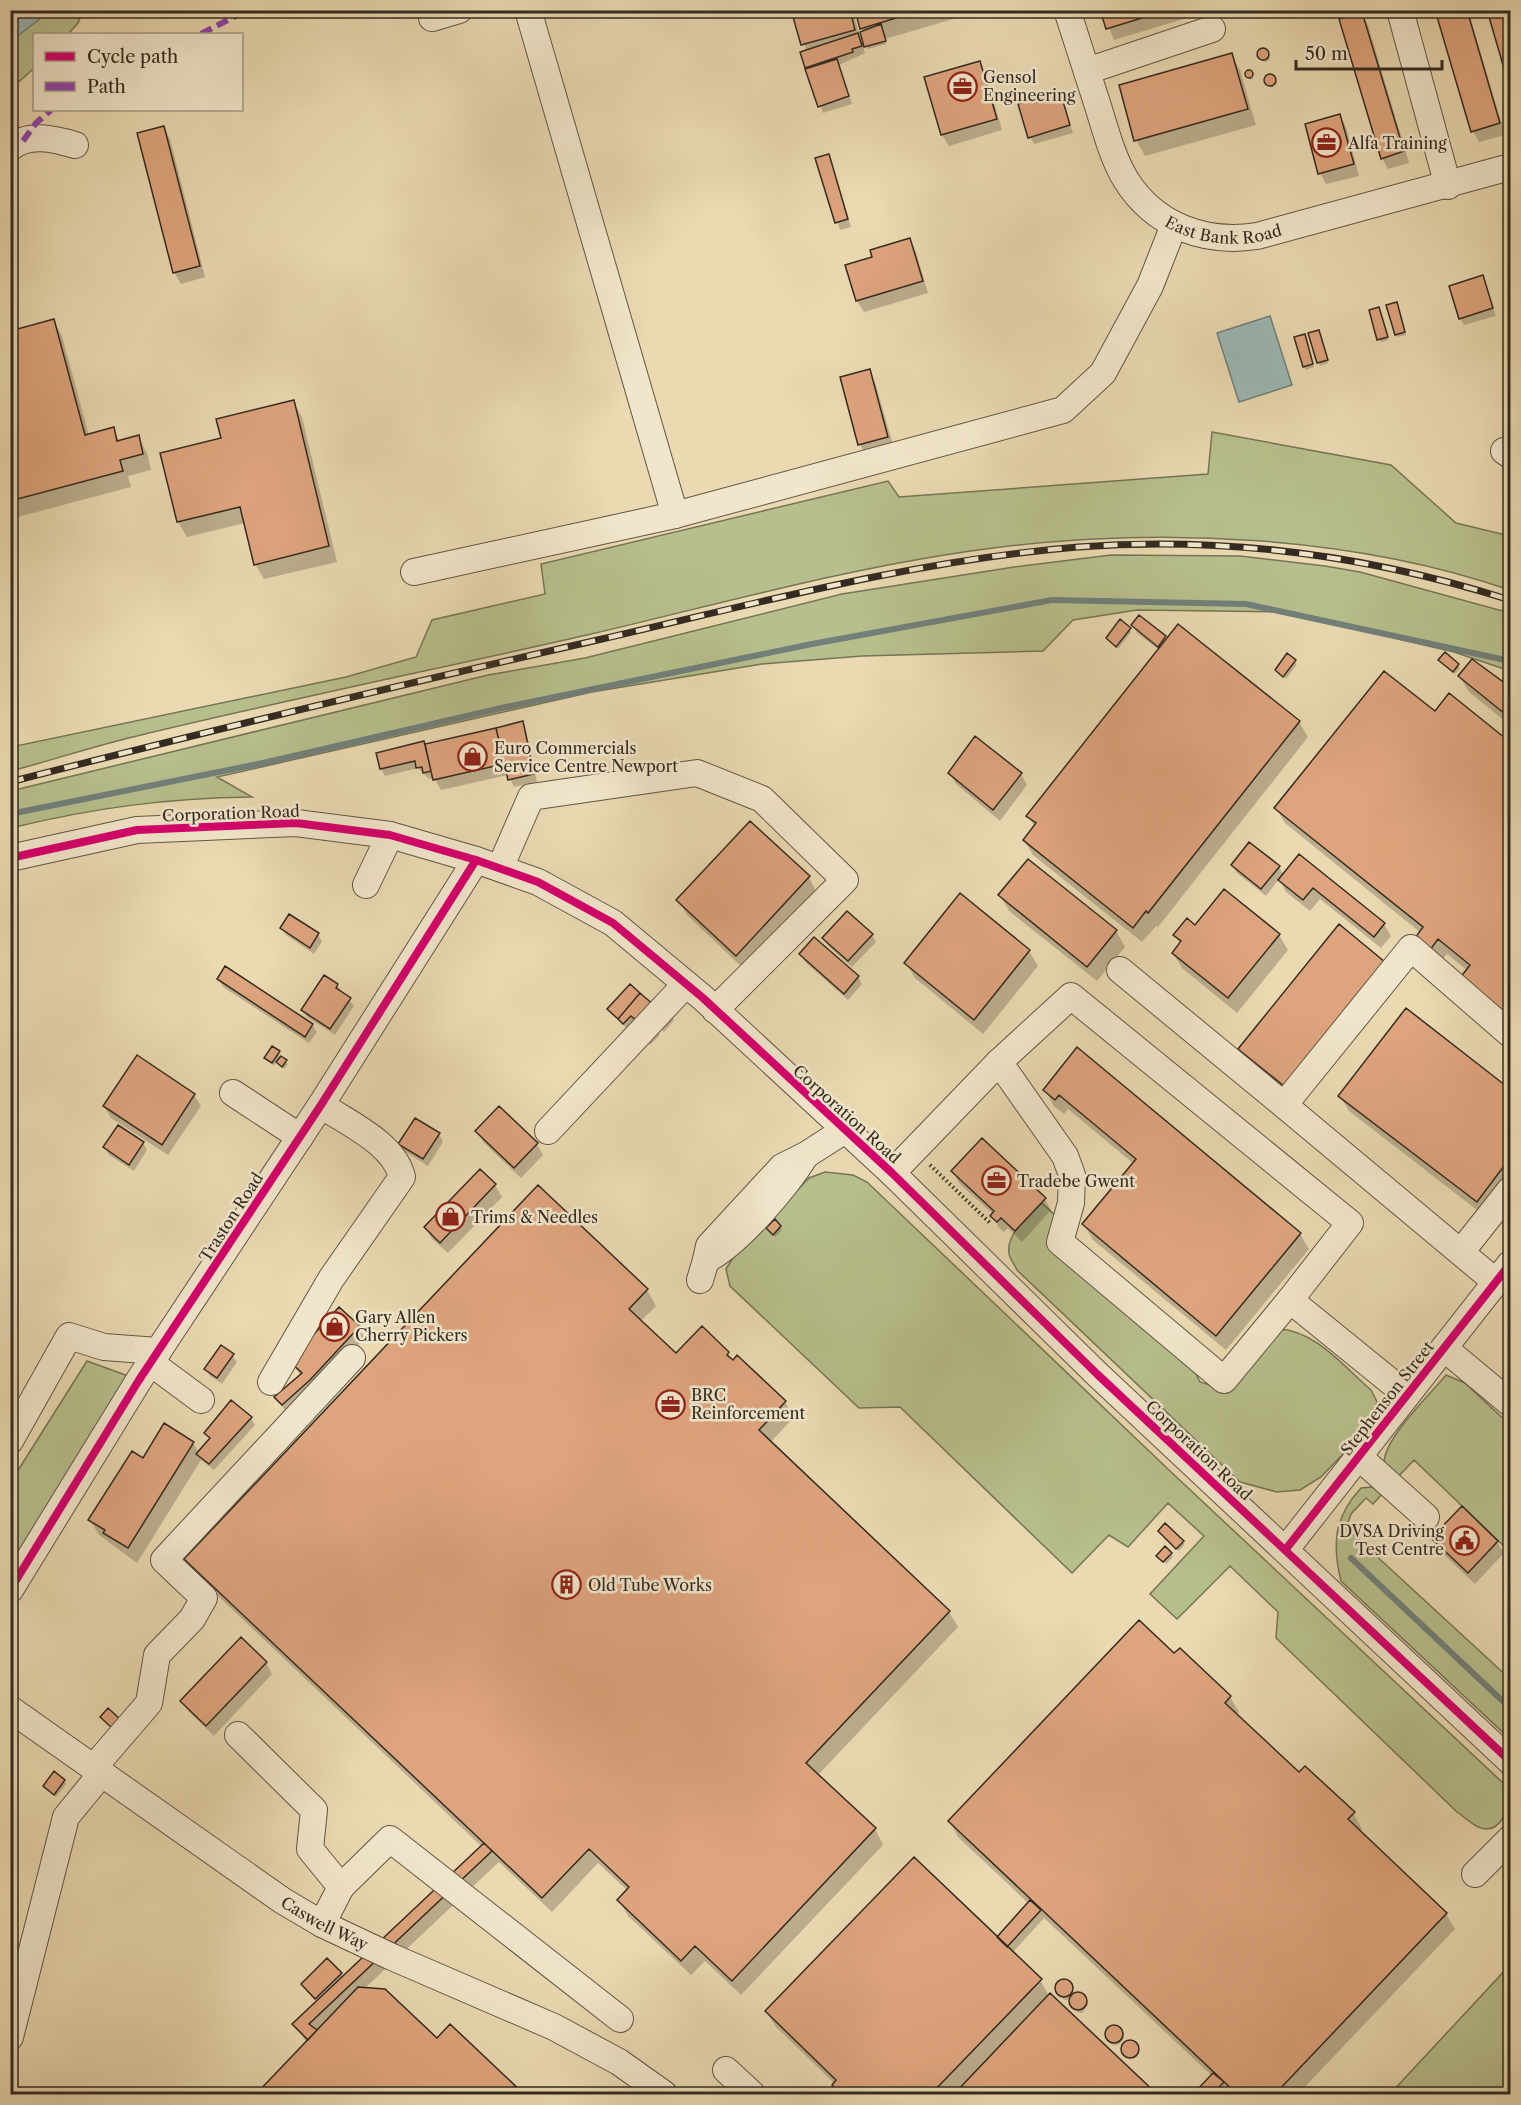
<svg xmlns="http://www.w3.org/2000/svg" width="1521" height="2105" font-family="'Libre Caslon Text',serif">
<style>
.green{fill:#b7bf8c;stroke:#757556;stroke-width:1.5}
.water{fill:#9bb8b5;stroke:#71807a;stroke-width:1.5}
.shadow{fill:#0003}
.lines{fill:none;stroke-linecap:round;stroke-linejoin:round}
.stream{stroke:#71807a;stroke-width:6}
.building{fill:#dea47d;stroke:#332b21;stroke-width:1.5}
.minor-casing{stroke:#615645;stroke-width:28}
.path{stroke:#332b21;stroke-width:4;stroke-dasharray:1.5 3;stroke-linecap:butt}
.minor{stroke:#f1e6cc;stroke-width:26}
.rail-casing{stroke:#332b21;stroke-width:7}
.rail{stroke:#f1e6cc;stroke-width:4.5;stroke-dasharray:14;stroke-linecap:butt}
.quiet{stroke:#8e44ad;stroke-width:6;stroke-dasharray:12 6;stroke-linecap:butt}
.cycleway-casing{stroke:#f1e6cc;stroke-width:11}
.cycleway{stroke:#d6006c;stroke-width:8}
.labels{text-anchor:middle;stroke-width:5;stroke-linejoin:round;paint-order:stroke}
.poi-label{font-size:16px;fill:#332b21;stroke:#f1e6cc;text-anchor:start}
.street-label{font-size:16px;fill:#332b21;stroke:#f1e6cc}
</style>
<rect width="100%" height="100%" fill="#ead9b1"/>
<filter id="stains"><feTurbulence type="fractalNoise" baseFrequency=".00333" numOctaves="4"/><feColorMatrix values="0 0 0 0 .2 0 0 0 0 .09 0 0 0 0 .02 0 0 0 .5 -.17"/></filter>
<radialGradient id="worn" r=".72"><stop offset=".6" stop-color="#630" stop-opacity="0"/><stop offset="1" stop-color="#630" stop-opacity=".3"/></radialGradient>
<path class="green" d="M11,11H83L78,23L68,34H34V68L11,89Z
M1212,432L1391,465L1456,523L1510,536V590C1353,536 1165,527 1001,547C861,564 724,603 587,635C437,669 286,700 137,736C94,746 53,760 11,771V747L346,677L416,657L432,620L545,594L541,564L888,481L899,497L1208,474Z
M1111,555L1240,556L1325,566L1360,572L1510,613V671L1454,652L1284,612L1137,610L1073,620L1043,651L862,656L762,664L592,692L217,777L252,797C167,798 93,808 11,828V792L19,789L488,675L585,658L842,594L1014,567Z
M825,1172L853,1175L867,1182L1170,1471L1503,1783C1505,1786 1509,1792 1509,1796C1511,1808 1500,1829 1487,1829C1476,1829 1466,1818 1457,1812L1276,1638L1278,1612L1230,1566L1177,1619L1150,1594L1204,1536L1168,1503L1128,1547L1109,1535L1072,1573L900,1407L859,1408L730,1286L726,1269L736,1253L809,1178Z
M1042,1203L1057,1217L1053,1231L1190,1362L1200,1382L1219,1388L1278,1329C1315,1330 1344,1367 1371,1390L1377,1402L1368,1428L1321,1477L1300,1490L1277,1492L1240,1482L1017,1270C1015,1265 1009,1258 1009,1253C1006,1233 1030,1215 1042,1203Z
M87,1361L139,1380L11,1590L10,1483Z
M1446,1375L1465,1383L1510,1425V1547L1508,1550L1414,1460L1397,1478L1384,1464C1383,1439 1429,1396 1446,1375Z
M1372,1487L1384,1492L1373,1504L1366,1498L1351,1514L1346,1528L1510,1679V1739L1341,1581C1332,1544 1334,1517 1361,1488Z
M1510,1965V2094H1390Z"/>
<path class="water" d="M11,10H50V11L11,41Z
M1270,316L1292,385L1239,402L1217,333Z"/>
<path class="shadow" d="M793,10H852L865,53L839,65L852,104L823,113L807,67V52Z
M856,10H984L885,39L886,44L868,49Z
M1102,10H1196L1197,15L1114,40Z
M1437,10H1468L1469,13L1505,135L1479,142L1473,131Z
M1488,10H1510V84Z
M1362,14L1368,25L1409,163L1388,169L1382,158Z
M1260 57a5 5 0 1 1 10 0a5 5 0 1 1-10 0Z
M1231,55L1240,70L1256,125L1145,156L1136,140Z
M979,63L986,74L1002,130L949,146L942,135Z
M1249,72L1253,79L1250,80L1247,73Z
M1270,76L1277,83L1272,88L1266,80Z
M1059,93L1073,133L1034,144L1030,137Z
M1340,116L1346,127L1359,176L1326,184L1320,173Z
M164,128L170,139L205,277L181,284L174,272Z
M828,156L851,227L840,230L817,159Z
M909,240L916,252L928,293L864,312L857,301L847,266L874,258Z
M1482,277L1496,316L1464,325L1460,318Z
M1398,307L1406,335L1398,337L1396,334Z
M1380,312L1388,340L1381,342L1379,339Z
M54,321L62,336L89,436L113,429L120,442L138,437L147,453L151,470L128,476L131,487L10,519V332Z
M1310,334L1320,335L1328,363L1320,366Z
M1306,339L1314,367L1306,370L1304,367Z
M869,371L875,382L894,448L866,456L860,444Z
M293,401L302,417L337,562L264,579L255,564L245,523L187,537L178,522L162,454L222,439Z
M1140,617L1167,641L1178,626L1299,722L1308,737L1158,927L1156,926L1142,942L1033,855L1024,840L1035,827L1028,816L1159,650L1137,633L1133,626Z
M1129,629L1131,632L1118,649L1107,639Z
M1445,654L1460,668L1455,674L1442,663Z
M1288,656L1297,664L1286,679L1276,670Z
M1472,661L1510,689V725L1469,692L1460,677Z
M1449,695L1510,744V1025L1467,970L1447,954L1439,964L1421,933L1285,823L1276,808L1435,713Z
M522,723L526,730L537,782L514,787L508,775L441,790L434,778L429,779L418,768L385,776L381,769L425,746Z
M950,773L1021,774L1027,785L1000,821L956,784Z
M1299,856L1384,924L1391,936L1381,948L1320,899L1310,911L1286,892L1279,879L1266,896L1237,873L1232,865L1279,867L1284,875Z
M809,877L817,893L745,970L687,915L678,900Z
M1000,895L1116,931L1125,947L1097,981L1009,911Z
M1196,927L1279,935L1288,950L1237,1013L1182,968L1173,953L1180,944L1175,935Z
M1339,927L1293,1101L1248,1065L1240,1049Z
M281,928L318,934L322,942L314,954L286,935Z
M872,935L876,942L852,967L828,946L824,939Z
M1029,951L1038,966L983,1034L915,978L906,963Z
M801,954L858,977L862,984L848,1000L805,962Z
M226,968L312,1025L317,1032L309,1043L223,987L219,979Z
M337,985L354,1006L335,1035L307,1017L303,1010Z
M654,1007L628,1030L609,1010Z
M1406,1010L1510,1090V1185L1486,1217L1349,1111L1340,1096Z
M668,1013L674,1020L664,1032L660,1028Z
M658,1032L660,1035L650,1045L646,1042Z
M1077,1049L1300,1234L1309,1249L1226,1350L1093,1240L1084,1224L1134,1164L1068,1109L1064,1114L1054,1106L1045,1090Z
M279,1052L280,1057L288,1064L284,1069L277,1061L274,1066L266,1058Z
M194,1095L201,1106L168,1155L111,1118L104,1106Z
M477,1131L537,1144L543,1155L521,1178L484,1143Z
M439,1134L443,1142L428,1166L404,1151L400,1144Z
M143,1143L147,1150L134,1171L109,1155L105,1147Z
M480,1171L495,1185L502,1197L448,1253L432,1239L426,1228Z
M953,1171L1045,1199L1051,1210L1022,1242L1008,1228L1004,1232L998,1227L993,1214L959,1183Z
M775,1221L782,1230L775,1237L768,1229Z
M647,1290L656,1306L641,1321L676,1355L728,1353L733,1362L738,1357L785,1402L794,1417L770,1443L949,1612L958,1627L818,1775L875,1829L883,1845L741,1995L705,1961L691,1975L628,1916L619,1900L628,1891L598,1863L552,1912L499,1862L364,1989L437,2040L450,2026L522,2094H258L307,2043L294,2024L317,2002L302,1985L341,1974L343,1978L482,1847L195,1574L186,1559Z
M358,1327L365,1338L316,1392L289,1416L276,1398L301,1376L291,1362Z
M232,1355L237,1362L222,1384L210,1376L206,1369Z
M251,1418L255,1425L214,1470L201,1460L137,1563L99,1535L90,1520L193,1443L199,1453L210,1440L206,1433Z
M1462,1508L1497,1542L1504,1553L1475,1584L1439,1550L1433,1538Z
M1162,1534L1183,1542L1184,1545L1179,1551Z
M1171,1554L1173,1557L1166,1564L1158,1556Z
M1174,1655L1230,1697L1239,1712L1236,1715L1299,1775L1353,1813L1362,1829L1359,1832L1446,1914L1455,1929L1298,2094H1231L1227,2090L1223,2094H1195L1212,2076L1044,1918L1012,1953L1040,1980L1049,1996L1155,2094H839L835,2084L776,2027L767,2012L997,1939L1029,1904L958,1837L950,1822Z
M266,1663L272,1674L214,1736L189,1712L182,1701Z
M64,1781L66,1784L56,1797L45,1786Z
M1066,1981L1073,1990V1995L1077,1993L1086,2000L1088,2005L1082,2013L1077,2012L1070,2002L1073,1995L1067,2000L1063,1999L1056,1989L1057,1985Z
M1106 2036a9 9 0 1 1 18 0a9 9 0 1 1-18 0Z
M1123 2051a8 8 0 1 1 16 0a8 8 0 1 1-16 0Z"/>
<g class="lines">
<path class="stream" d="M10,814L263,763L506,707L812,644L1052,600L1246,604L1510,661
M1351,1558L1510,1708"/>
</g>
<path class="building" d="M791,10H850L855,30L801,45Z
M855,10H922L860,29Z
M1100,10H1168L1106,29Z
M1435,10H1467L1500,123L1471,132Z
M1487,10H1510V89Z
M1362,12L1404,151L1381,159L1339,19Z
M881,24L886,41L864,47L860,32Z
M858,33L862,46L852,49L853,52L805,68L800,52Z
M1257 54a6 6 0 1 1 12 0a6 6 0 1 1-12 0Z
M1232,53L1248,109L1134,141L1119,85Z
M837,59L849,96L818,107L805,69Z
M980,61L997,119L941,135L924,77Z
M1245 74a4 4 0 1 1 8 0a4 4 0 1 1-8 0Z
M1264 80a6 6 0 1 1 12 0a6 6 0 1 1-12 0Z
M1060,91L1070,125L1028,138L1018,104Z
M1340,114L1354,164L1318,174L1305,124Z
M164,126L200,266L173,273L137,133Z
M829,154L848,219L835,223L815,158Z
M910,238L923,281L856,301L845,265L872,257L870,250Z
M1483,275L1493,308L1459,319L1449,286Z
M1397,302L1405,332L1395,335L1386,305Z
M1379,307L1388,337L1377,340L1369,310Z
M54,319L85,435L114,427L117,441L139,435L143,454L120,460L123,471L10,501V331Z
M1319,330L1328,360L1317,363L1308,333Z
M1305,334L1313,364L1303,367L1294,337Z
M870,369L888,437L858,445L840,377Z
M294,400L329,546L254,565L240,507L177,522L160,453L221,438L216,419Z
M1139,615L1166,636L1158,647L1131,625Z
M1120,619L1131,628L1116,647L1106,638Z
M1178,624L1300,721L1148,913L1146,911L1133,928L1023,840L1036,823L1026,816Z
M1445,652L1459,664L1453,672L1438,660Z
M1287,653L1296,660L1283,677L1275,670Z
M1472,659L1510,687V718L1458,676Z
M1384,671L1435,711L1449,693L1510,742V1014L1508,1017L1460,978L1470,965L1438,939L1430,950L1415,938L1423,927L1274,808Z
M523,721L534,774L508,780L496,728Z
M496,728L504,764L433,780L425,744Z
M975,736L1022,773L993,810L948,773Z
M424,741L431,771L423,773L422,767L416,768L415,761L380,769L376,753Z
M750,821L810,876L736,956L676,900Z
M1249,842L1280,866L1261,889L1231,865Z
M1299,854L1385,923L1374,937L1313,888L1303,900L1278,880Z
M1028,859L1117,930L1087,967L998,895Z
M1224,889L1280,934L1228,998L1172,953L1181,941L1173,935L1187,918L1195,925Z
M960,893L1030,950L974,1020L904,963Z
M847,911L873,934L848,961L822,938Z
M289,914L319,933L310,948L280,928Z
M1339,924L1385,962L1284,1086L1238,1049Z
M814,937L859,976L844,994L799,954Z
M225,966L313,1024L305,1037L217,979Z
M324,975L338,984L336,988L351,998L330,1029L301,1010Z
M630,984L640,993L618,1019L607,1009Z
M640,993L655,1006L639,1023L631,1016L623,1024L618,1019Z
M1406,1008L1510,1089V1158L1477,1202L1338,1096Z
M272,1046L280,1051L272,1063L264,1058Z
M1077,1047L1301,1233L1216,1336L1082,1224L1136,1159L1059,1095L1055,1100L1043,1090Z
M137,1055L195,1094L162,1145L103,1106Z
M281,1056L287,1060L282,1067L276,1062Z
M499,1106L538,1143L514,1168L475,1131Z
M415,1118L440,1133L423,1159L398,1144Z
M118,1125L144,1142L129,1165L103,1147Z
M982,1138L1046,1198L1015,1231L1001,1218L997,1222L990,1216L994,1211L951,1171Z
M480,1169L496,1184L440,1243L424,1227Z
M538,1185L648,1289L629,1309L676,1353L702,1326L729,1352L727,1355L733,1360L737,1355L786,1401L759,1430L950,1611L806,1763L876,1828L732,1981L695,1946L681,1961L617,1900L629,1887L589,1849L542,1898L184,1559Z
M775,1219L781,1226L773,1235L766,1228Z
M339,1307L360,1326L310,1380L282,1405L274,1397L302,1373L289,1361Z
M221,1345L234,1354L217,1378L204,1369Z
M231,1400L252,1417L209,1464L196,1454L210,1438L204,1433Z
M164,1423L194,1442L128,1548L103,1533L105,1530L88,1520L132,1451L143,1458Z
M1462,1506L1498,1541L1468,1573L1431,1538Z
M1165,1523L1184,1541L1176,1549L1158,1531Z
M1165,1546L1172,1553L1163,1562L1156,1556Z
M1139,1620L1174,1653L1180,1648L1231,1696L1225,1703L1299,1772L1305,1766L1355,1812L1348,1819L1447,1913L1275,2094H1237L948,1821Z
M241,1637L267,1662L206,1726L180,1701Z
M108,1708L121,1720L113,1729L100,1717Z
M54,1771L65,1780L54,1795L43,1786Z
M484,1843L492,1851L309,2024L317,2030L308,2040L292,2024Z
M914,1857L1042,1979L931,2094H841L832,2085L836,2080L765,2011Z
M1030,1900L1041,1910L1007,1947L997,1937Z
M327,1958L342,1973L315,1999L301,1984Z
M1055 1988a9 9 0 1 1 18 0a9 9 0 1 1-18 0Z
M358,1987L385,1989L437,2038L450,2024L524,2094H256Z
M1069 2001a9 9 0 1 1 18 0a9 9 0 1 1-18 0Z
M1050,1993L1157,2094H954Z
M1105 2034a9 9 0 1 1 18 0a9 9 0 1 1-18 0Z
M1121 2049a9 9 0 1 1 18 0a9 9 0 1 1-18 0Z
M1213,2073L1224,2082L1212,2094H1193Z"/>
<g class="lines">
<defs>
<g id="minor">
<path d="M528,10L675,515"/>
<path id="s1" d="M1067,10C1077,41 1087,72 1097,103C1105,128 1112,157 1126,180C1155,226 1205,244 1257,236L1510,167"/>
<path d="M1400,10L1448,186"/>
<path d="M432,18L459,10"/>
<path d="M1087,71L1212,29"/>
<path d="M10,148C28,132 55,139 75,145"/>
<path d="M1504,451L1510,455"/>
<path d="M414,572L675,515L1063,410L1103,373L1150,286L1174,225"/>
<path d="M10,858L137,830L296,823L390,835L476,860L538,882L613,923L703,998L892,1173L1097,1374L1510,1761"/>
<path d="M500,868L531,797L697,773L762,799L845,880L715,1010"/>
<path d="M366,885L390,835"/>
<path d="M1120,970L1284,1105"/>
<path d="M999,1062L1065,1156L1072,1175L1071,1203L1060,1242L1224,1380L1290,1300"/>
<path d="M233,1093L300,1137"/>
<path d="M548,1131L686,984"/>
<path d="M806,1155C787,1186 738,1244 706,1260L709,1246L782,1167L806,1155L845,1130"/>
<path d="M892,1173L999,1062L1071,996L1350,1223L1290,1300L1407,1395"/>
<path d="M1461,1252L1510,1190"/>
<path d="M700,1280L706,1260"/>
<path d="M1496,1282L1284,1105L1411,948L1510,1034"/>
<path d="M1444,1348L1510,1403"/>
<path d="M151,1363L201,1400"/>
<path d="M271,1382L331,1279L402,1177C394,1143 347,1123 321,1105"/>
<path d="M10,1441L69,1336L104,1347L158,1351"/>
<path d="M1359,1457L1426,1517"/>
<path d="M1286,1549L1510,1264"/>
<path d="M10,1590L139,1380L321,1105L476,860"/>
<path id="s2" d="M10,1709L283,1901L322,1924L392,1957L554,2027L619,2062L664,2094"/>
<path d="M238,1735L314,1810L310,1849L341,1887L322,1924"/>
<path d="M94,1767L149,1703L157,1655L192,1619L204,1598L164,1560L352,1358"/>
<path d="M1475,1874L1510,1839"/>
<path d="M341,1887L390,1839L620,2019"/>
<path d="M10,2037L66,1817L102,1773"/>
<path d="M726,2070L752,2094"/>
</g>
</defs>
<use href="#minor" class="minor-casing"/>
<path class="path" d="M930,1165L990,1223"/>
<use href="#minor" class="minor"/>
<defs>
<path id="rail" d="M10,782C207,731 404,684 602,639C758,603 917,560 1078,547C1224,536 1371,556 1510,600"/>
</defs>
<use href="#rail" class="rail-casing"/>
<use href="#rail" class="rail"/>
<path class="quiet" d="M201,34L247,10
M23,141L36,123L51,110"/>
<defs>
<path id="cycleway" d="M10,858L137,830L296,823L390,835L476,860L538,882L613,923L703,998L892,1173L1097,1374L1510,1761
M1286,1549L1510,1264
M10,1590L139,1380L321,1105L476,860"/>
</defs>
<use href="#cycleway" class="cycleway-casing"/>
<use href="#cycleway" class="cycleway"/>
</g>
<defs>
<symbol id="office-ring" viewBox="-11 -11 22 22"><circle r="9.5" fill="#f1e6cc" stroke="#8f2418" stroke-width="1.5"/><path d="M-6-3h4V-5.5h4V-3h4V5H-6ZM-1-4.5V-3h2v-1.5ZM-6 0V1H6V0Z" fill="#8f2418"/></symbol>
<symbol id="shop-ring" viewBox="-11 -11 22 22"><circle r="9.5" fill="#f1e6cc" stroke="#8f2418" stroke-width="1.5"/><path d="M-5-2.5h2.3a2.7 3.5 0 0 1 5.4 0H5L5.5 6h-11ZM-1.5-2.5h3a1.5 2.3 0 0 0-3 0Z" fill="#8f2418"/></symbol>
<symbol id="civic-ring" viewBox="-11 -11 22 22"><circle r="9.5" fill="#f1e6cc" stroke="#8f2418" stroke-width="1.5"/><path d="M-.6-6.5H3V-4.5H.6V-3L4-1V1h2V6H-6V1h2V-1L-.6-3ZM-1.2 2.5V6h2.4V2.5Z" fill="#8f2418"/></symbol>
<symbol id="building-ring" viewBox="-11 -11 22 22"><circle r="9.5" fill="#f1e6cc" stroke="#8f2418" stroke-width="1.5"/><path d="M-4-6H4V6H1V3H-1V6H-4ZM-2.5-4.3h1.7v1.8h-1.7ZM.8-4.3h1.7v1.8H.8ZM-2.5-1h1.7V.8h-1.7ZM.8-1h1.7V.8H.8Z" fill="#8f2418"/></symbol>
</defs>
<g fill-rule="evenodd">
<use href="#office-ring" x="946" y="70" width="33" height="33"/>
<use href="#office-ring" x="1310" y="126" width="33" height="33"/>
<use href="#shop-ring" x="456" y="740" width="33" height="33"/>
<use href="#office-ring" x="980" y="1164" width="33" height="33"/>
<use href="#shop-ring" x="434" y="1200" width="33" height="33"/>
<use href="#shop-ring" x="318" y="1310" width="33" height="33"/>
<use href="#office-ring" x="654" y="1388" width="33" height="33"/>
<use href="#civic-ring" x="1448" y="1524" width="33" height="33"/>
<use href="#building-ring" x="550" y="1568" width="33" height="33"/>
</g>
<g class="labels">
<g class="poi-label">
<text x="983" y="83">Gensol<tspan x="983" dy="18">Engineering</tspan></text>
<text x="1348" y="149">Alfa Training</text>
<text x="494" y="754">Euro Commercials<tspan x="494" dy="18">Service Centre Newport</tspan></text>
<text x="1017" y="1187">Tradebe Gwent</text>
<text x="471" y="1223">Trims &amp; Needles</text>
<text x="355" y="1323">Gary Allen<tspan x="355" dy="18">Cherry Pickers</tspan></text>
<text x="691" y="1401">BRC<tspan x="691" dy="18">Reinforcement</tspan></text>
<text x="1444" y="1537" text-anchor="end">DVSA Driving<tspan x="1444" dy="18">Test Centre</tspan></text>
<text x="588" y="1591">Old Tube Works</text>
</g>
<g class="street-label">
<text dy="6" stroke="none"><textPath href="#s1" startOffset="297">East Bank Road</textPath></text>
<text transform="translate(231 813) rotate(-2)" y="6">Corporation Road</text>
<text transform="translate(847 1114) rotate(42)" y="6">Corporation Road</text>
<text transform="translate(231 1217) rotate(-57)" y="6">Traston Road</text>
<text transform="translate(1387 1398) rotate(-52)" y="6">Stephenson Street</text>
<text transform="translate(1199 1450) rotate(43)" y="6">Corporation Road</text>
<text dy="6" stroke="none"><textPath href="#s2" startOffset="381">Caswell Way</textPath></text>
</g>
</g>
<rect width="1521" height="2105" fill="none" stroke="#ead9b1" stroke-width="36"/>
<rect x="12" y="12" width="1497" height="2081" fill="none" stroke="#332b21" stroke-width="3"/>
<rect x="18" y="18" width="1485" height="2069" fill="none" stroke="#332b21" stroke-width="1.5"/>
<rect x="33" y="33" width="210" height="78" fill="#f1e6cc" stroke="#a59b88" stroke-width="1.5"/>
<rect x="45" y="52" width="30" height="9" fill="#d6006c" stroke="#a59b88" stroke-width="1.5"/>
<text x="87" y="63" font-size="18" fill="#332b21">Cycle path</text>
<rect x="45" y="82" width="30" height="9" fill="#8e44ad" stroke="#a59b88" stroke-width="1.5"/>
<text x="87" y="93" font-size="18" fill="#332b21">Path</text>
<path d="M1296 60v9h146v-9" fill="none" stroke="#332b21" stroke-width="3"/>
<text x="1305" y="60" font-size="18" fill="#332b21" stroke="#f1e6cc" stroke-width="4.5" paint-order="stroke">50 m</text>
<rect width="100%" height="100%" filter="url(#stains)"/>
<rect width="100%" height="100%" fill="url(#worn)"/>
</svg>
